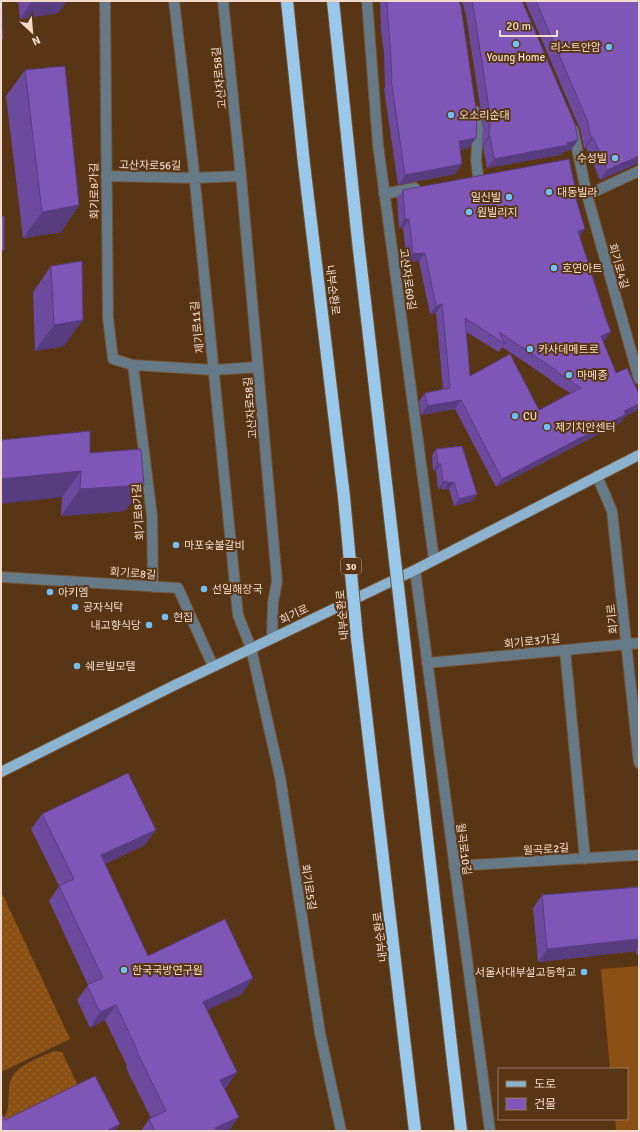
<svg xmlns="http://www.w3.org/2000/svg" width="640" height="1132" font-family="Signika,'Noto Sans KR',sans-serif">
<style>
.grass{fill:url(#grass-dots)}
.pitch{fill:#8b5013}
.pier{fill:#583514}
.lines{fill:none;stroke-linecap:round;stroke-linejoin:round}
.minor-casing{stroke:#745335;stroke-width:12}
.major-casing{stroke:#745335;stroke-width:12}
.minor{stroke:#667987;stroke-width:10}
.major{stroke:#8bb2ce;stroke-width:10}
.highway-bridge-casing{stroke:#745335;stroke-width:14;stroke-linecap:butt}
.highway-bridge{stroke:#99c8ea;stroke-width:12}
.wall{fill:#6c4a9d;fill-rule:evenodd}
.shaded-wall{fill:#583c80}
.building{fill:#7e56b7;stroke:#583c80;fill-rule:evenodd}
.poi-dot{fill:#73c0f6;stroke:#583514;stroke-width:1.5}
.labels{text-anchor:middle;stroke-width:4;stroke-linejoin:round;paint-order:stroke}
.shield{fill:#583514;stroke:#c4a993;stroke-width:1}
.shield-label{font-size:10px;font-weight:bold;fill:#f2dbca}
.poi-label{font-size:11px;fill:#f2dbca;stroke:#583514;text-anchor:start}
.street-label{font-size:11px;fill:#f2dbca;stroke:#583514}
</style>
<defs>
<pattern id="grass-dots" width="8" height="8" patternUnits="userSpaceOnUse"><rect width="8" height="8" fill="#8b5013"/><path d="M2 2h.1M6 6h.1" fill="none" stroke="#9c6934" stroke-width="1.8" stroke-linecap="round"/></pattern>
</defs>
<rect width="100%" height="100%" fill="#583514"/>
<path class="grass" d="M1,891L70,1039L1,1072Z
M54,1051L62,1052L82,1094L8,1131L1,1121C15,1108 3,1089 14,1074C23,1063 41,1057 54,1051Z"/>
<path class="pitch" d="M639,966V1131H616L615,1119H627V1069H610L601,969Z"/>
<path class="pier" d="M267,1H346L388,408L404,542L373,554L382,620L415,916L444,1131H420L351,563L330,571L310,377Z"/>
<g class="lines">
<defs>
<path id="minor" d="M105,1L108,318L113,359L133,365L214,370L258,367
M174,1L193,163L238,615L251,648L280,777L320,1033L341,1131
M223,1L241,176L277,581L273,603L272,638
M367,1L378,145L434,560
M475,111L478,131L476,160L478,176
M573,130L587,195L639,379
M106,176L194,178L241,176
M384,194L415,188
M587,195L639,171
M133,365L152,516L153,587
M597,476L612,511L639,763
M415,570L490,1131
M1,577L178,588L213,666
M565,650L585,859
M427,663L639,643
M454,866L639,855"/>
<path id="major" d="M1,772L175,685L415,570L639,455"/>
</defs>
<use href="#minor" class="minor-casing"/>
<use href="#major" class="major-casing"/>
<use href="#minor" class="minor"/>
<use href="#major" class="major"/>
<defs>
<path id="highway-bridge" d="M287,1L304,164L344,497L357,638L415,1131
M333,1L358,241L461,1131"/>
</defs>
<use href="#highway-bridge" class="highway-bridge-casing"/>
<use href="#highway-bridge" class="highway-bridge"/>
</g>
<path class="wall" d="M18,1H67L58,13L20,19Z
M380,1H459L469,148L460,150L455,174L398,185L384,89L385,88L384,53L381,31Z
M462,1H522L571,150L563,152L560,155L487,168L483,146H482L483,125L466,15Z
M525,1H639V163L600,180L586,147L584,148L580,129Z
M25,70L79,205L61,232L23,238L6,96Z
M403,190L575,194L580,237L605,340L603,341L616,373L636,411L625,416L620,423L496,487L455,409L421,415L419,401L425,393L443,389L436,313L430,314L419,261L407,263L403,228H399L397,198ZM466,332L499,352L502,347L551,380V381L570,393L539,410L470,376Z
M51,266L64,346L35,351L33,292Z
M436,449L477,494L472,501L454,506L449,489L443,490L442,488L438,489L436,471H433L432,456Z
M90,453L144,485L125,511L61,516L62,497Z
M42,814L145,845L105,864L148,956L242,994L207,1010L237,1072L226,1088L224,1089L229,1131H141L149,1119L151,1118L126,1068L127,1066L105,1020L90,1028L77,1000L88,985L49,901L59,886L31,829Z
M639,887V954H636V951L538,962L533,908L542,895Z"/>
<path class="shaded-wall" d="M32,1H67L58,13L20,19Z
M489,136H490L483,146H482Z
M593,137L586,147L584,148L591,138Z
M476,138L469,148L452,151L459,141Z
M578,140L571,150L563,152L560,155L487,168L494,159Z
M639,156V163L600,180L607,170Z
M462,164L455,174L398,185L405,175Z
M79,205L61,232L23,238L42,212Z
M405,219H409L403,228H399Z
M585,229L579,237L578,231Z
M4,250L1,255V251Z
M425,253L419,261L407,263L413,254Z
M442,304L436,313L430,314L436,306Z
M83,320L64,346L35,351L54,325Z
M611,332L605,340L595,345L601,336Z
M461,400L455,409L421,415L427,406Z
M639,404V407L636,411L625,416L620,423L496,487L502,479L624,411Z
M438,464H441L436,471H433Z
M81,471L62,497L1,504V479Z
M447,481L442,488L438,489L443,482Z
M454,482L449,489L443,490L447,483Z
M144,485L125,511L61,516L80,489Z
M477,494L472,501L454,506L459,499Z
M156,830L145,845L90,871L101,855Z
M639,939V947L636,951L538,962L547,949Z
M253,978L242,994L192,1017L203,1002Z
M116,1005L105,1020L90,1028L100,1012Z
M237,1072L226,1088L209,1096L220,1080Z
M239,1117L229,1131H214L215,1128Z
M120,1124L115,1131H106Z"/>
<path class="building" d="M1,1H2L3,39L1,40Z
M387,1H459L461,7L477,116L476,138L459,141L462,164L405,175L391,79H392L390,43L388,21Z
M472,1H522L575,124L578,140L567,143V145L494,159L490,136H489L490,115L473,5Z
M536,1H639V156L607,170L593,137L591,138L587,120Z
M65,66L79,205L42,212L25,70Z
M569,159L576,192H574L585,229L578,231L606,319L611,332L601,336L616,373L627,368L639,394V404L624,411L626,414L502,479L461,400L427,406L425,393L450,388L442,304L436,306L425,253L413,254L409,219H405L403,190ZM465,318L505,344L499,332L557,371V372L581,388L539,410L510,354L470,376Z
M4,216V250L1,251V217Z
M82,261L83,320L54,325L51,266Z
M90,431V453L141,449L144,485L80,489L81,471L1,479V440Z
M462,446L477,494L459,499L454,482L447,483V481L443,482L441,464H438L436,449Z
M128,773L156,830L101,855L148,956L225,919L253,978L203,1002L237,1072L220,1080L239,1117L215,1128L217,1131H155L149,1119L166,1111L137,1052H138L116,1005L100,1012L87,985L103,978L59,886L74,879L42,814Z
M639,887V939L547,949L542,895Z
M95,1076L120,1124L106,1131H1V1112L5,1120Z"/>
<g class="poi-dot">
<circle cx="516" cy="44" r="4"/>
<circle cx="609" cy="47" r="4"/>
<circle cx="451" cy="115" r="4"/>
<circle cx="615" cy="158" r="4"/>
<circle cx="549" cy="192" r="4"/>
<circle cx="509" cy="197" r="4"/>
<circle cx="469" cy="212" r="4"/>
<circle cx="554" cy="268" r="4"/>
<circle cx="530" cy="349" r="4"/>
<circle cx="569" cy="375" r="4"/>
<circle cx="515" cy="416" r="4"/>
<circle cx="547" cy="427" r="4"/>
<circle cx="176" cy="545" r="4"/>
<circle cx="204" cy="589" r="4"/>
<circle cx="50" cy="592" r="4"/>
<circle cx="75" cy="607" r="4"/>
<circle cx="165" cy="617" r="4"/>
<circle cx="149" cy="625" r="4"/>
<circle cx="77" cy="666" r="4"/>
<circle cx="124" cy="970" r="4"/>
<circle cx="584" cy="972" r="4"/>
</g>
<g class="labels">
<rect class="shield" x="341" y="558" width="20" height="16" rx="3"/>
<g class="shield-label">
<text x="351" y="570">30</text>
</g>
<g class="poi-label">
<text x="601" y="51" text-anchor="end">리스트안암</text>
<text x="516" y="61" text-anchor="middle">Young Home</text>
<text x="459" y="119">오소리순대</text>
<text x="607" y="162" text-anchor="end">수성빌</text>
<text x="557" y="196">대동빌라</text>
<text x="501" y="201" text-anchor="end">일신빌</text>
<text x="477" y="216">원빌리지</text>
<text x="562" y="272">호연아트</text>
<text x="538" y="353">카사데메트로</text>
<text x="577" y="379">마메종</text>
<text x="523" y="420">CU</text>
<text x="555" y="431">제기치안센터</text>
<text x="184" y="549">마포숯불갈비</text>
<text x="212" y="593">선일해장국</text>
<text x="58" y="596">아키엠</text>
<text x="83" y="611">공자식탁</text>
<text x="173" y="621">현집</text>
<text x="141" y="629" text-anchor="end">내고향식당</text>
<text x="85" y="670">쉐르빌모텔</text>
<text x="132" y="974">한국국방연구원</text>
<text x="576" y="976" text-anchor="end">서울사대부설고등학교</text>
</g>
<g class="street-label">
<text transform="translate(219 78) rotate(-96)" y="4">고산자로58길</text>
<text transform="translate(150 165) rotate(1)" y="4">고산자로56길</text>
<text transform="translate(94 191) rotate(-91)" y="4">회기로8가길</text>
<text transform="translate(619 266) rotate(74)" y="4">회기로4길</text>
<text transform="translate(408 279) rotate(82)" y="4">고산자로60길</text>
<text transform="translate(333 290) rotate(83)" y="4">내부순환로</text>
<text transform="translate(197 327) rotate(-96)" y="4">제기로11길</text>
<text transform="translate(250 408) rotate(-95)" y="4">고산자로58길</text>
<text transform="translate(138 512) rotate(-94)" y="4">회기로8가길</text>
<text transform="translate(133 573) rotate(4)" y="4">회기로8길</text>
<text transform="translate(294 614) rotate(-26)" y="4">회기로</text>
<text transform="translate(342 615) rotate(-95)" y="4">내부순환로</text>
<text transform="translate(612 619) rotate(-96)" y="4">회기로</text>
<text transform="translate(532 641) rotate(-6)" y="4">회기로3가길</text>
<text transform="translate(464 849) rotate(82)" y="4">월곡로10길</text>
<text transform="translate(546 849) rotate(-4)" y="4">월곡로2길</text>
<text transform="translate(309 887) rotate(81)" y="4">회기로5길</text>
<text transform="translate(380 937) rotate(-97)" y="4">내부순환로</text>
</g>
</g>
<rect width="640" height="1132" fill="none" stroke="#f2dbca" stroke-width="4"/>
<rect x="498" y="1068" width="130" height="52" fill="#583514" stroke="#96775d"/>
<rect x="506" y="1081" width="20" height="6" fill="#8bb2ce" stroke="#96775d"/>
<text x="534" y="1088" font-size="12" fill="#f2dbca">도로</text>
<rect x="506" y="1098" width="20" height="12" fill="#7e56b7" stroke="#96775d"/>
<text x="534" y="1108" font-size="12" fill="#f2dbca">건물</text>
<g transform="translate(32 32) rotate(154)" stroke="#583514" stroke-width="3" paint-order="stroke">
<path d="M0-3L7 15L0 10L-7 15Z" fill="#f2dbca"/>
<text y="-6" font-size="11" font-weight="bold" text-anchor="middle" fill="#f2dbca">N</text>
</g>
<path d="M500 30v6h57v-6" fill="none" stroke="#f2dbca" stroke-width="2"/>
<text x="506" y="30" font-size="12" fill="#f2dbca" stroke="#583514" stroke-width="3" paint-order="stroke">20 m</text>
</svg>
